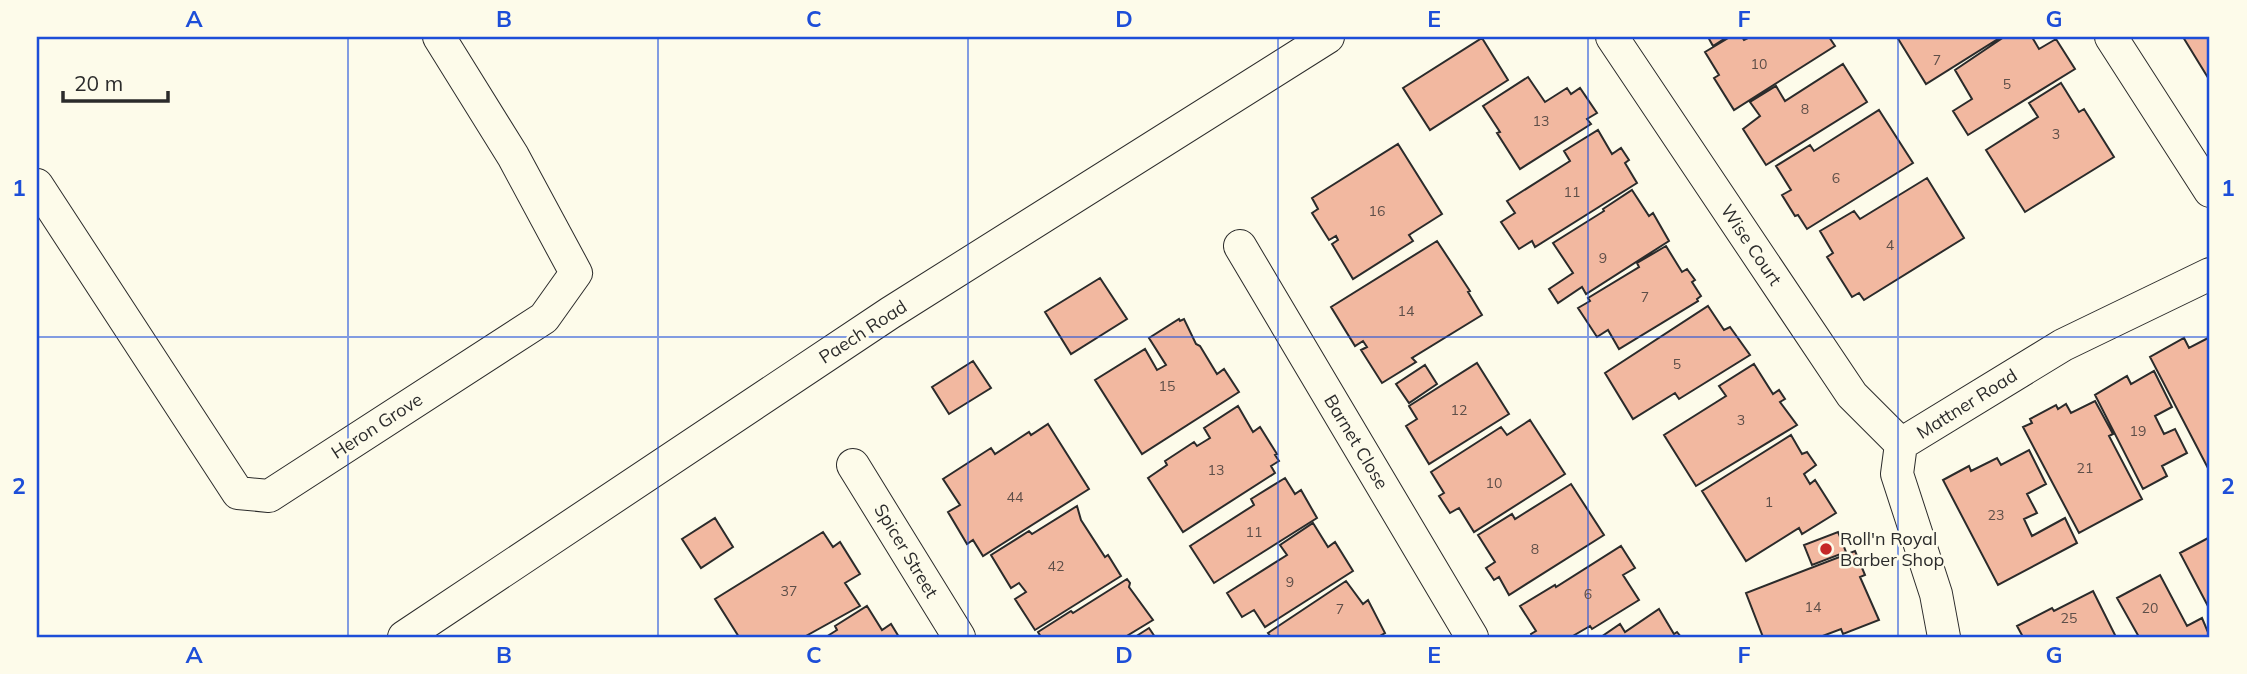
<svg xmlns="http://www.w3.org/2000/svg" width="2247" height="674" font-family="Mulish,sans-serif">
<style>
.building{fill:#f2b8a0;stroke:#2b2b2b;stroke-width:2}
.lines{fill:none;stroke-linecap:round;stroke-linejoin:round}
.street-casing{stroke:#2b2b2b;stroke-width:34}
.street{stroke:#fdfbea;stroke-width:32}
.grid{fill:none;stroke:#1d4ed8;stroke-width:2;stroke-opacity:0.55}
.poi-dot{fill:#c62828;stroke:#fdfbea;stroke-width:2.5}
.labels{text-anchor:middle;stroke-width:5;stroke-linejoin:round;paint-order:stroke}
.number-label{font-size:14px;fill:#5d4e48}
.street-label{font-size:18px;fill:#2b2b2b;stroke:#fdfbea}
.poi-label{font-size:18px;fill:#2b2b2b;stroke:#fdfbea;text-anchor:start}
.neatline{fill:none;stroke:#1d4ed8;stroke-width:2.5}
.grid-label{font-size:23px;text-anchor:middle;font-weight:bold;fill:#1d4ed8}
</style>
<rect width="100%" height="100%" fill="#fdfbea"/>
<path class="building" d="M1708,37H1727L1713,46Z
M1730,37H1742L1744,40L1750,37H1829L1835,46L1734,110L1714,78L1719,75L1705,52Z
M1897,37H2001L1926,84Z
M2004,37H2032L2039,49L2056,39L2075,69L1968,135L1953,111L1972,99L1955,70Z
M2183,37H2210V81Z
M1482,38L1508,80L1430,130L1403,88Z
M1843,64L1867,102L1766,165L1743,129L1760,116L1750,102L1776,86L1785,101Z
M1528,77L1545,102L1567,88L1571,94L1580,88L1597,113L1587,119L1591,124L1520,169L1497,133L1500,132L1483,106Z
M2061,83L2079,112L2084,109L2114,157L2025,212L1986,150L2038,117L2029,103Z
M1879,110L1913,163L1807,229L1798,215L1795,216L1782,195L1791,190L1776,166L1810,145L1814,151Z
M1598,130L1612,154L1621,148L1629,160L1625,163L1637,183L1535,247L1532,241L1519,249L1501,222L1515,213L1507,201L1570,161L1564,151Z
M1398,144L1442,214L1409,235L1413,241L1353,279L1332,244L1338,240L1336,236L1329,240L1312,213L1318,209L1312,198Z
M1927,178L1964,238L1864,300L1859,293L1852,297L1827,257L1833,253L1820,231L1854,211L1860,219Z
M1632,190L1649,216L1653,213L1669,241L1586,294L1582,287L1558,303L1549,289L1573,273L1553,243L1604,211L1603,209Z
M1437,241L1470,291L1468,292L1482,315L1412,358L1416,362L1382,383L1361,350L1367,347L1363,341L1355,346L1331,307Z
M1666,246L1682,272L1687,269L1695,280L1692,282L1701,296L1697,299L1698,301L1619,349L1608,330L1597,337L1578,308L1590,301L1588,298L1639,267L1637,263Z
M1100,278L1127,319L1071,354L1045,312Z
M1708,306L1724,330L1730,327L1750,355L1679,399L1675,393L1633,419L1605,373Z
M1179,319L1180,321L1184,319L1196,344L1200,346L1217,374L1224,369L1239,392L1142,454L1095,380L1145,349L1157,370L1166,365L1149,338Z
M2210,337V472L2150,357L2184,338L2189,348Z
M973,361L991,388L949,414L932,387Z
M1477,363L1509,414L1429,464L1406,426L1417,419L1409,406Z
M1754,364L1773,394L1779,390L1785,399L1780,402L1797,425L1696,486L1664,435L1726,396L1719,386Z
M1425,365L1437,384L1409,403L1396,384Z
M2154,371L2172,407L2155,416L2164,434L2175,429L2187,453L2162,466L2167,476L2143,489L2095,395L2127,376L2131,384Z
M2095,401L2113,434L2109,436L2142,499L2079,533L2023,427L2032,423L2030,419L2056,405L2058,409L2066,404L2071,413Z
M1238,406L1253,432L1260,427L1277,454L1275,455L1279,461L1271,466L1275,473L1183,532L1148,478L1167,465L1165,461L1194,442L1197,446L1210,438L1204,428Z
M1530,420L1565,474L1474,532L1459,508L1450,513L1439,496L1444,493L1431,472L1501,427L1507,435Z
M1048,424L1089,489L983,556L973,540L967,544L948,512L960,505L943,479L991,448L995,454L1029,432L1031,435Z
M1791,435L1802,454L1807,452L1816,465L1804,474L1810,484L1815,480L1836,513L1802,534L1799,528L1746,561L1702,491Z
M2029,450L2046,484L2027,494L2037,513L2024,519L2032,536L2065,518L2077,543L1998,585L1943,480L1969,466L1971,471L1997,458L2001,465Z
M1285,478L1295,494L1301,490L1317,518L1214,583L1190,546L1254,505L1251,499Z
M1571,484L1604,535L1509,595L1499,577L1494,580L1486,568L1495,562L1478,535L1512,514L1515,519Z
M1077,506L1081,520L1105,557L1108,555L1121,576L1035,630L1015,599L1026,592L1019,583L1011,588L991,555L1029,531L1032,534Z
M715,518L733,547L701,568L682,539Z
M1313,523L1328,547L1335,542L1353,571L1265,627L1254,610L1242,617L1227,593L1287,555L1280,545Z
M823,532L833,547L840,542L860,574L845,583L860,606L804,637H739L715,599Z
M1838,532L1846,552L1812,565L1804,545Z
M2210,537V610L2180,553Z
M1621,546L1635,568L1623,575L1639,600L1592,629L1590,626L1571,637H1532L1531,634L1536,631L1520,606L1555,585L1556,587Z
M1855,551L1865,575L1860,577L1879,620L1843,634L1841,629L1820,637H1763L1746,593Z
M2160,575L2187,626L2202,618L2210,637H2139L2117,598Z
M1127,579L1130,583L1129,587L1153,620L1125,637H1041L1038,632L1071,611L1073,613Z
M1346,581L1363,604L1368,600L1385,633L1378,637H1271L1268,633Z
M2093,591L2116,637H2023L2017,626L2052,608L2054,611Z
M867,606L882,630L891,624L899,637H826L837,630L835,626Z
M1659,609L1674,634L1677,632L1681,637H1601L1620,624L1625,632Z
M1149,628L1155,637H1135Z"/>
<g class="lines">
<defs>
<path id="street" d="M1612,37L1852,395L1901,444
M2111,37L2210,191
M37,185L238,493L269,496L544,318L576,273L513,156L439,37
M1240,246L1472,637
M1901,444L2063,345L2210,274
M1901,444L1897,474L1936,594L1944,637
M853,465L959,637
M404,637L890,313L1328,37"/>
</defs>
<use href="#street" class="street-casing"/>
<use href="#street" class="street"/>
</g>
<path class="grid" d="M348,37V637M658,37V637M968,37V637M1278,37V637M1588,37V637M1898,37V637M37,337H2210"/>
<circle class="poi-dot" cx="1826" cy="549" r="7"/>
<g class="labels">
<g class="number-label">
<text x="1937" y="65">7</text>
<text x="1759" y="69">10</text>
<text x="2007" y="89">5</text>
<text x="1805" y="114">8</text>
<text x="1541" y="126">13</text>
<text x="2056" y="139">3</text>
<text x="1836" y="183">6</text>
<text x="1572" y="197">11</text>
<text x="1377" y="216">16</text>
<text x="1890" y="250">4</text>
<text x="1603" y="263">9</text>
<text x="1645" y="302">7</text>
<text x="1406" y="316">14</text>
<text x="1677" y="369">5</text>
<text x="1167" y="391">15</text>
<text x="1459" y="415">12</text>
<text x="1741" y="425">3</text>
<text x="2138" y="436">19</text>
<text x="2085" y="473">21</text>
<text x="1216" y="475">13</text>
<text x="1494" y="488">10</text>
<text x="1015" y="502">44</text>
<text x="1769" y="507">1</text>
<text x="1996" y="520">23</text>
<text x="1254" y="537">11</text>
<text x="1535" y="554">8</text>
<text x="1056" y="571">42</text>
<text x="1290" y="587">9</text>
<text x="789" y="596">37</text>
<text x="1588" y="599">6</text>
<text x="1813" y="612">14</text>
<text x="2150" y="613">20</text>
<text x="1340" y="614">7</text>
<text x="2069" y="623">25</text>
</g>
<g class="street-label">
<text transform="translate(1751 245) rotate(56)" y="6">Wise Court</text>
<text transform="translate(863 332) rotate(-33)" y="6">Paech Road</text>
<text transform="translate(1967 404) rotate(-32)" y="6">Mattner Road</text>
<text transform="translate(377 426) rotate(-33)" y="6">Heron Grove</text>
<text transform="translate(1356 442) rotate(59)" y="6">Barnet Close</text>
<text transform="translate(906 551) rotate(59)" y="6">Spicer Street</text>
</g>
<g class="poi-label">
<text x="1840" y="545">Roll'n Royal<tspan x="1840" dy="21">Barber Shop</tspan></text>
</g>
</g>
<rect width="2247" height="674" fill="none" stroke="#fdfbea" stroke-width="77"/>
<path d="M63 91v10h105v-10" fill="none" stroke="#2b2b2b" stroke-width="3.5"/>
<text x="74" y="91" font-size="21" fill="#2b2b2b" stroke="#fdfbea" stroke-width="5" paint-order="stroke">20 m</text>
<rect x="38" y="38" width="2170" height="598" class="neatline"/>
<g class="grid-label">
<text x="194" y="27">A</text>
<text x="504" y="27">B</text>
<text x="814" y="27">C</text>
<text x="1124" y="27">D</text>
<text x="1434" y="27">E</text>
<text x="1744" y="27">F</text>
<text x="2054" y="27">G</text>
<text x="19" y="196">1</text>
<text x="2228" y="196">1</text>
<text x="19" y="494">2</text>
<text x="2228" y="494">2</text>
<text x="194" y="663">A</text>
<text x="504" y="663">B</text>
<text x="814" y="663">C</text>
<text x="1124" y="663">D</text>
<text x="1434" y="663">E</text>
<text x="1744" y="663">F</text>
<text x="2054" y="663">G</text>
</g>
</svg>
